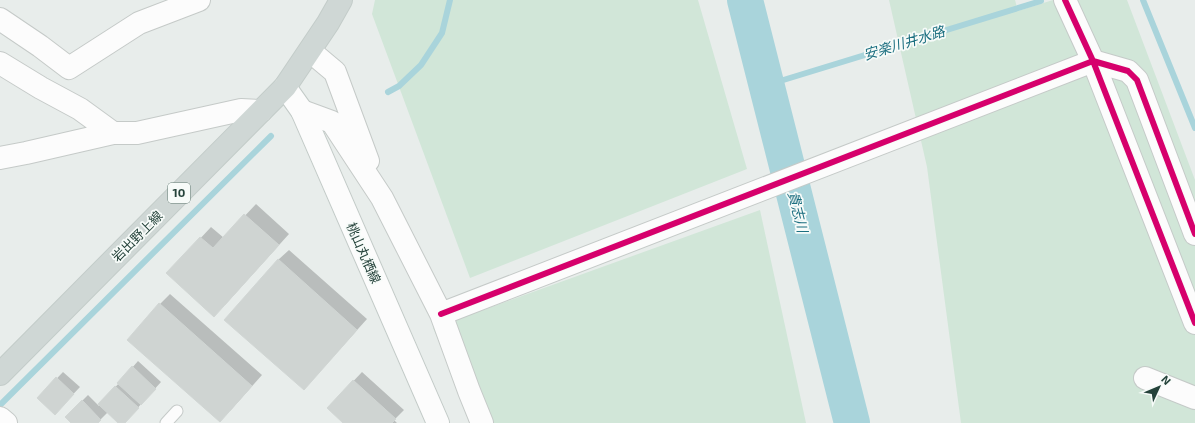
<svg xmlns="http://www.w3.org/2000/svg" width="1195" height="423" font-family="'Exo 2','Noto Sans JP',sans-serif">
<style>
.green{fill:#d1e6d8}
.shadow{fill:#0003}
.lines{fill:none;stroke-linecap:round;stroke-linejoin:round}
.stream{stroke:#a9d4db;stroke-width:6}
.river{stroke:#a9d4db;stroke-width:36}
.building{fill:#cfd4d2;stroke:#d1d6d4}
.service-casing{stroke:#c5cac8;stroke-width:13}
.minor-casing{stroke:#c5cac8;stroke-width:24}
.secondary-casing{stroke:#c3cbc8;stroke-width:24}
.primary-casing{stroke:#c3ccc9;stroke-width:24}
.service{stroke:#fcfcfc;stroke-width:11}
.minor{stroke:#fcfcfc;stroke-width:22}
.secondary{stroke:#fcfcfc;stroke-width:22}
.primary{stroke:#cfd7d5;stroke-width:22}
.cycleway-casing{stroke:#f7fbf9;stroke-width:8}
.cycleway{stroke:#d6006c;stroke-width:6}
.labels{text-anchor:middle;stroke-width:3.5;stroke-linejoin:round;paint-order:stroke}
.shield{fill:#f7fbf9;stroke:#637a73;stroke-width:1}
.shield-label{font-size:12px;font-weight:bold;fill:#24423a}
.street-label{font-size:13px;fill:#24423a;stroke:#f7fbf9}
.water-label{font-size:14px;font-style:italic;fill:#1c6f80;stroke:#f7fbf9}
</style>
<rect width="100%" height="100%" fill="#e8edeb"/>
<path class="green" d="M375,0H698L747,169L470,278L372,14Z
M889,0H1015L1018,11L1053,0H1127L1195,180V423H961L927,167Z
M760,210L806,423H475L433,328Z"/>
<path class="shadow" d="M256,204L289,234L225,305L168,273L211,227L224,238Z
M289,250L367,319L304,389L278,260Z
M170,294L262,375L230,411L160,304Z
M138,361L161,382L124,423H119L108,412L97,423H72L66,417L88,395L99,406Z
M63,372L80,387L61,407L38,398Z
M362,372L404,410L394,420L397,423H345L328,408Z"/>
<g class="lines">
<path class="stream" d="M1143,0L1195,128
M767,85L1041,1
M388,92L399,86L421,65L442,33L450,0
M0,405L271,136"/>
<path class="river" d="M745,0L852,423"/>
</g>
<path class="building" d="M244,214L279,245L214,317L166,273L200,237L213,248Z
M278,259L357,330L304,390L224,320Z
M159,303L252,386L220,422L127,340Z
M132,366L156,389L141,405L117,383Z
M56,377L74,394L55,415L37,398Z
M353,380L396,419L392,423H343L327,408Z
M115,386L139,408L125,423H118L98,404Z
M82,400L101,420L98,423H71L65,417Z"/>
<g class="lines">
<defs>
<path id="service" d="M166,423L177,411"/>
<path id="minor" d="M1065,0L1093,61L1195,323
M0,19L40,46L69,68L139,23L199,0
M310,51L335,72L368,161
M0,63L41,88L80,109L113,133
M302,111L332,122L382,198L441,314L469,391L482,423
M0,158L26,153L113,133H137L241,110L261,111
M441,314L1093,61L1128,71L1137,80L1195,234
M1145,378L1195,398
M0,418L6,423"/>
<path id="secondary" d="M285,87L302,111L438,423"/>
<path id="primary" d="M0,374L285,87L328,23L341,0"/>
</defs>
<use href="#service" class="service-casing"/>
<use href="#minor" class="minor-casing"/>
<use href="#secondary" class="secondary-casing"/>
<use href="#primary" class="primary-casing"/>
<use href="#service" class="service"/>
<use href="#minor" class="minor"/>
<use href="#secondary" class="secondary"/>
<use href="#primary" class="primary"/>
<defs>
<path id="cycleway" d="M1065,0L1093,61L1195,323
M441,314L1093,61L1128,71L1137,80L1195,234"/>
</defs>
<use href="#cycleway" class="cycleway-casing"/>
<use href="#cycleway" class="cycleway"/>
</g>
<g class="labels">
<rect class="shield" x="168" y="183" width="22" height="20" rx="3"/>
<g class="shield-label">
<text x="179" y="197">10</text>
</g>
<g class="street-label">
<text transform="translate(137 236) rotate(-45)" y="5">岩出野上線</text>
<text transform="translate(364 253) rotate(66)" y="5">桃山丸栖線</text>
</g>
<g class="water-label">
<text transform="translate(904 43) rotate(-17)" y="5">安楽川井水路</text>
<text transform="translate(798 212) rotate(76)" y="5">貴志川</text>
</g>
</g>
<g transform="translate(1159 387) rotate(46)" stroke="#f7fbf9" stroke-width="3" paint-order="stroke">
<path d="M0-3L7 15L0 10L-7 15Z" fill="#24423a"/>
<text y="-6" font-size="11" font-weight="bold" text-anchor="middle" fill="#24423a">N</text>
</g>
</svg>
